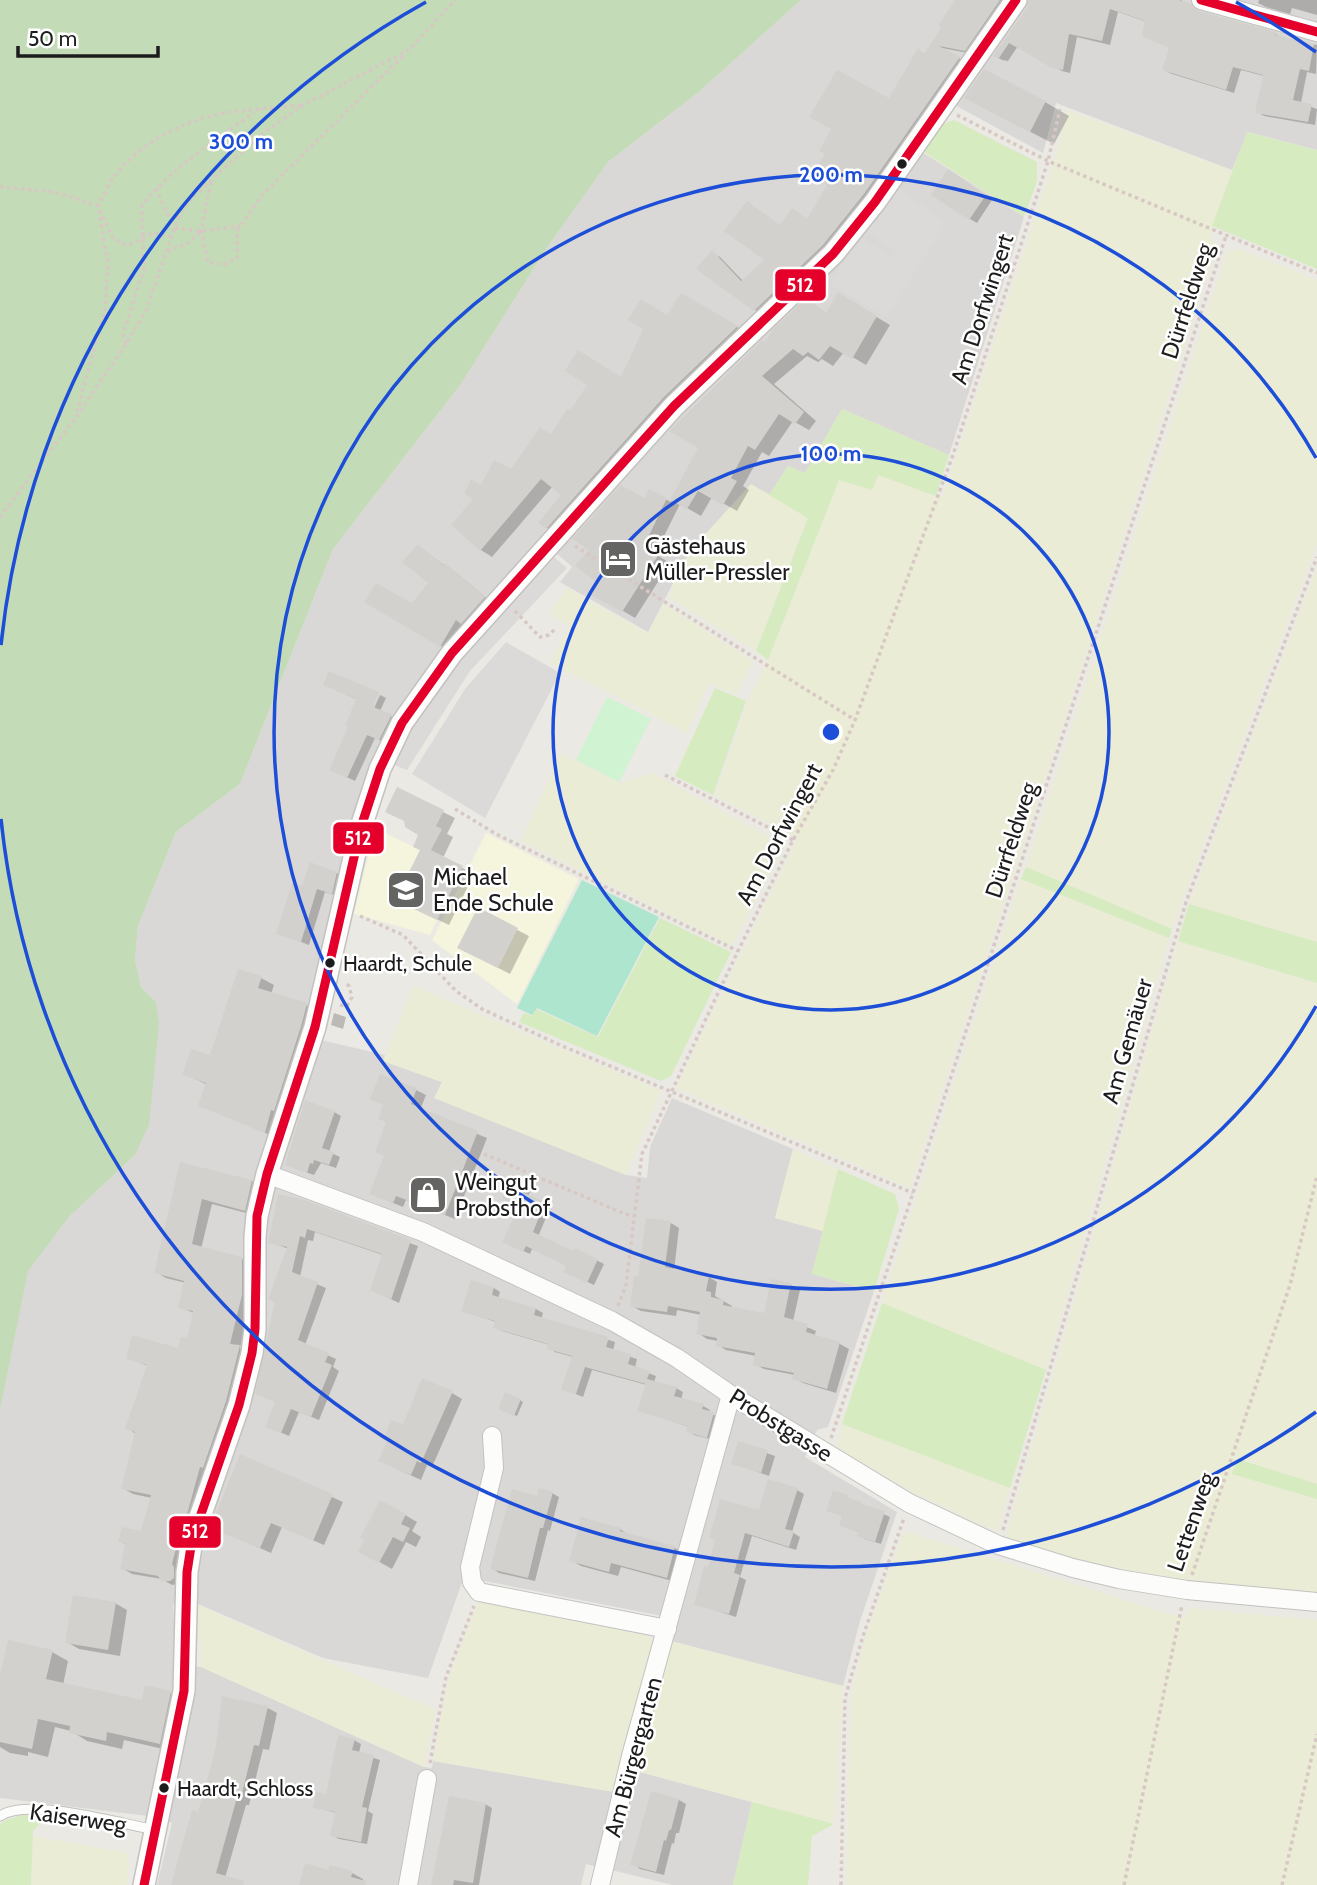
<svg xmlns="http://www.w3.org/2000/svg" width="1317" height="1885" font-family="Cabin,sans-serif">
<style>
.residential{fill:#dad8d6}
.education{fill:#f5f5de}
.farmland{fill:#eaecd6}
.grass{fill:#d6ebc0}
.forest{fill:#c3dbb7}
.park{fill:#d0f3d1}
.pitch{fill:#ade5cf}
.parking{fill:#dbdad8}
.shadow{fill:#0003}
.building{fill:#d3d1cd}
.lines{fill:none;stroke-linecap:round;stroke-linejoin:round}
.service-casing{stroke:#c3c2c0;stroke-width:11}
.minor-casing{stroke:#c3c2c0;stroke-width:20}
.tertiary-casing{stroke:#c3c2c0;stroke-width:24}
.path{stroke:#d7c8c3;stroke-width:3.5;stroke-dasharray:3.5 3.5;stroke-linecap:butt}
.service{stroke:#fcfcfb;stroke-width:9}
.minor{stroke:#fcfcfb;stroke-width:18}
.tertiary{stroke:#fcfcfb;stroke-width:21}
.bus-1-casing{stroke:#fff;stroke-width:14}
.bus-1{stroke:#e4002b;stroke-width:9}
.ring{fill:none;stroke:#1d4ed8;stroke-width:3.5}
.bus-dot{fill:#1c1c1c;stroke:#fff;stroke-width:2.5}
.labels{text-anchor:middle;stroke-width:5;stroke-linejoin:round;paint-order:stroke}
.bus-label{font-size:21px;fill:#1c1c1c;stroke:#fff;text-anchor:start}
.street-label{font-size:23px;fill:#1c1c1c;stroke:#fff}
.poi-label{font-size:23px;fill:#1c1c1c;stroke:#fff;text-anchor:start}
.centre{fill:#1d4ed8;stroke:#fff;stroke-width:3.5}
.ring-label{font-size:21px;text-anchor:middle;font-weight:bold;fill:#1d4ed8;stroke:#fff;stroke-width:5;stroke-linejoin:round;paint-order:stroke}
.line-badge{stroke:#fff;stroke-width:2.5}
.badge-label{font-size:19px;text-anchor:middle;font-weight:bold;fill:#fff}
</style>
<rect width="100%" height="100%" fill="#ebe9e4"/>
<path class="residential" d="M801,0H1317V150L1248,132L1232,170L1056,103L1043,153L940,97L908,143L1024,217L949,455L842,409L805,473L788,466L769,495L751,485L689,552L648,632L560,582L572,567L545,543L443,647L395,714L369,776L344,853L311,992L315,994L304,1036L385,1055L383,1061L442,1082L435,1098L626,1175L647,1178L650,1147L672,1098L793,1149L775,1218L823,1231L812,1274L874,1291L828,1427L817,1430L805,1457L897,1512L860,1621L843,1686L671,1641L677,1619L464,1577L428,1678L323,1658L198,1604L173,1605L177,1666L201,1667L424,1767L432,1768L433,1761L614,1792L636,1771L752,1802L733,1885H673L586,1864L581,1885H157L172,1823L148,1816L0,1798V1410L27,1271L69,1217L135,1155L156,1002L141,987L135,959L138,926L176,832L240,784L333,549L461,384L546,249L608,162L700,91Z"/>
<path class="education" d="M375,828L420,850L422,846L463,866L430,935L354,914Z
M486,833L579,879L517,1004L432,940Z"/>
<path class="farmland" d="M1067,110L1232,170L1210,236L1217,245L1074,691L910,1188L676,1088L798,837L715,796L748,701L768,660L839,479L878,475L943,497L1055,157Z
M1239,249L1317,280V544L1172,929L1026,867L1227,252Z
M751,484L808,517L756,651L668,597L689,552Z
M1317,567V942L1189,904Z
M567,588L648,633L664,604L753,661L737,695L709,683L687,733L550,663L569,626L549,613Z
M561,754L620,783L652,773L785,845L732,946L521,841Z
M1021,879L1169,938L1046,1370L882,1303Z
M1178,941L1317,983V1484L1237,1459L1232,1474L1317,1499V1594L1195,1583L1076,1560L1006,1537Z
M413,986L661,1091L626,1175L434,1098L442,1082L383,1061Z
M793,1149L838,1169L823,1231L775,1218Z
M842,1424L1010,1488L997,1532L910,1491L837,1447Z
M904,1531L1185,1619L1188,1608L1317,1620V1885H846L851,1694L866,1636Z
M478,1602L641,1632L656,1642L614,1792L433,1761L448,1681Z
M198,1605L436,1710L424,1767L201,1667Z
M671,1641L843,1686L834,1824L636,1771Z
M33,1836L129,1853L127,1885H32Z"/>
<path class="grass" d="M954,120L1037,162V181L1024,217L924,152L941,125Z
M1247,132L1317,150V269L1212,226Z
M842,409L949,455L936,496L878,475L872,490L839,480L768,660L756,651L808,518L769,495L788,466L805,473Z
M715,688L746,701L713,795L675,776Z
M1026,867L1172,929L1169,938L1021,879Z
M1189,904L1317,942V983L1178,941Z
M660,918L731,952L671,1076L661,1081L519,1022L524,1013L532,1016L536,1009L598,1037Z
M838,1169L895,1194L899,1209L874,1291L812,1274Z
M882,1303L1046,1370L1010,1488L842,1424Z
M1237,1459L1317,1484V1499L1232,1474Z
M752,1802L834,1824L812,1836L808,1885H733Z
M22,1815H32L40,1824L33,1831L31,1885H0V1825L3,1821Z"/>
<path class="forest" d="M0,0H801L700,91L608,162L546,249L461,384L333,549L240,784L176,832L138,926L135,959L141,987L156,1002L159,1023L149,1125L135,1155L69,1217L28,1271L0,1410Z"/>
<path class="park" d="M607,697L651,719L619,782L576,760Z"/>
<path class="pitch" d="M582,880L659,917L597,1036L537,1008L532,1015L517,1008Z"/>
<path class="parking" d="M900,189L946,223L887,317L828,283L863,238L893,258L896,253L868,232Z
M554,557L567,568L470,671L407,770L392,764L414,725L459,658Z
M506,642L560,673L485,818L412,774L465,689Z"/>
<path class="shadow" d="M957,0H1011L973,54L942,48L967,63L872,198L763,314L755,310L712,253L720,257L743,281L767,260L781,227L808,220L890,100L919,51L926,55Z
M1029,0H1182L1181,3L1189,5L1202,14L1275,34L1282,38L1317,45L1316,74L1307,72L1301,103L1317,109L1315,125L1264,116L1257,112L1264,76L1241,70L1234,93L1172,74L1164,70L1171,48L1147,22L1118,12L1110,45L1077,37L1070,73L1062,71L1018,46L1008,61L1002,60L995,56L1029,8Z
M1259,0H1317V15L1292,8L1290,14L1266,7L1258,3Z
M1045,102L1069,116L1054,144L990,111Z
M956,176L992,200L977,223L970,219Z
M682,295L749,334L558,535L547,528L563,495L553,486L492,557L481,550L482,487L511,471L552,435L571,414L622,379Z
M839,295L890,325L866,365L844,352L833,366L822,359L818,362L807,356L774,384L816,421L809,430L793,421L769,456L762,452L743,486L749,490L737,511L712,497L701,516L680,504L655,554L670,563L635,618L594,594L650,491L671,502L701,448L766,344L819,308L827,314Z
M418,546L445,566L453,570L491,602L469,626L464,623L448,650L367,602L412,605L430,583Z
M325,685L377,693L368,714L371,715L380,695L386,698L380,711L399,720L387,743L375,738L355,781L338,773L358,700Z
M443,812L455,818L447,834L453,837L443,858L474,874L449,925L409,906L422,850L421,835Z
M337,873L344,878L340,897L325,892L309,945L278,933L303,888Z
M478,910L529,936L510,974L471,954Z
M239,971L261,978L274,985L271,994L306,1005L319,1012L277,1138L200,1105L208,1085L184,1074L211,1057Z
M334,1013L346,1017L343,1029L331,1025Z
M416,1090L426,1095L420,1110L487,1138L455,1219L406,1200L403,1207L371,1194Z
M334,1112L341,1116L329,1152L340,1157L336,1168L321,1163L314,1175L294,1168Z
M181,1164L252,1181L261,1187L254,1215L212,1204L201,1249L241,1258L251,1264V1301L240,1348L249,1352L183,1583L172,1585L162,1579L132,1574L122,1568L127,1545L120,1541L143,1533L152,1498L133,1494L123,1488L136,1434L127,1428L148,1366L128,1358L180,1350L188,1340L194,1313L180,1307L186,1283L166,1278L156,1272Z
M525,1186L531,1190L528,1196L550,1208L538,1237L574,1253L576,1250L604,1264L594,1285L572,1275L568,1265L532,1249L530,1254L510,1245L521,1206L510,1202Z
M279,1196L418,1246L399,1303L380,1294L383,1255L315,1232L313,1241L308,1240L300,1277L326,1288L305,1345L336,1359L333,1367L339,1371L319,1420L299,1412L289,1436L275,1430L277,1303L271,1299L289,1249L270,1242Z
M671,1223L679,1228L674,1271L709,1277L717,1282L715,1296L732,1306V1308L765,1315L772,1281L791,1285L800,1290L793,1321L816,1331L814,1337L840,1344L849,1349L836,1393L803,1383L794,1378L795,1375L764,1369L755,1364L756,1356L726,1350L718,1345V1341L707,1339L698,1333L701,1315L677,1310L676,1316L641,1311L632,1306L639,1280Z
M494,1288L500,1292L498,1299L536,1309L543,1313L541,1319L615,1342L613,1351L637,1359L635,1368L656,1376L654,1382L676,1388L683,1392L681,1400L703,1406L710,1410L709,1413L721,1418L714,1440L694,1435L688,1431L689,1427L639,1410L647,1385L592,1370L583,1397L563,1389L573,1357L555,1352L549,1348L550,1345L502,1331L495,1327L496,1322L463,1311Z
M452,1393L462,1399L432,1467L427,1465L421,1480L380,1461L404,1427Z
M520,1400L523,1402L517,1416L500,1409Z
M739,1443L775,1456L769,1476L733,1463Z
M241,1456L343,1502L324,1545L282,1527L271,1553L212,1527Z
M797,1490L804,1494L792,1532L800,1537L796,1550L752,1536L740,1577L746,1580L736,1617L696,1604L717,1541Z
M834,1492L890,1517L881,1544L865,1539L859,1535L860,1533L841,1525L844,1517Z
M552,1493L559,1497L550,1531L548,1530L535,1581L499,1573L492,1568L538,1498Z
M405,1515L417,1522L412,1531L421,1537L416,1547L406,1542L392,1569L360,1551Z
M620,1529L629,1535L675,1548L684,1553L676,1582L621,1567L618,1576L581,1566L571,1560Z
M115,1603L127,1610L120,1656L79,1649L67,1642Z
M52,1652L68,1661L63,1685L143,1702L170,1693L186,1702L176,1752L124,1740L122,1749L87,1741L71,1731L55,1727L48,1757L28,1752V1756L10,1753L0,1747V1683Z
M268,1708L277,1713L269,1750L263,1749L249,1805H246L225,1878L243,1885H172L199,1814Z
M354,1740L361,1744L359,1753L380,1760L368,1811L373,1814L367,1844L339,1839L332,1835L336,1813L315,1807L327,1796Z
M679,1800L686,1804L679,1833H676L674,1844L672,1843L664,1875L640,1869L633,1864Z
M485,1804L492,1808L479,1885H433Z
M330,1872L352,1873L363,1879L362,1885H301Z"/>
<path class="building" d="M955,0H1000L965,51L939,46L960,57L864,194L823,245L754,311L696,269L712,250L741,281L764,260L724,231L747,201L780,225L792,208L807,219L827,185L811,176L825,154L819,151L831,129L809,117L837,70L889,98L918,48L924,54L941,28L938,26Z
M1029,0H1179L1190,3L1198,11L1276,32L1275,35L1314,44L1309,71L1300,69L1293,100L1312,104L1308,122L1255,113L1263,75L1233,67L1226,90L1162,70L1169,48L1142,36L1145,21L1110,9L1102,41L1069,34L1063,70L1052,68L1009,43L999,58L993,56L1027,8Z
M984,69L1046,101L1030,132L964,98Z
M948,169L986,195L969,220L931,195Z
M838,292L877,316L852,359L830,346L819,360L808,352L803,356L793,349L762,376L804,412L795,424L779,414L755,450L748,446L731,478L737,481L723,505L698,491L687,509L670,500L698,448L669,431L762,340L765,342L773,329L806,298L826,313Z
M681,293L738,326L664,397L546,529L538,523L561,495L541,479L480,551L451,525L473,499L464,494L471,479L481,485L494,460L511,469L540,427L551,434L567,409L570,411L587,385L565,371L578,350L621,377L643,329L628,320L641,299L667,315Z
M621,485L644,498L649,489L667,498L644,546L659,554L622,612L591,595L598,583L575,566L589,550L572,539Z
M418,544L443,565L445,563L485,597L461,624L456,620L440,647L364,602L376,583L412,603L428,583L402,562Z
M329,671L379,692L373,707L392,714L379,740L367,735L347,778L329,770L348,727L345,726L356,699L323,685Z
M397,787L444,810L436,826L442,829L431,850L463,866L437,920L395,900L420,850L413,847L418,835L405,827L404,821L385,812Z
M310,862L337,872L332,894L317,889L301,942L276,934L292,883L302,886Z
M478,907L518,928L498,968L457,948Z
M238,969L262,976L258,988L307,1003L302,1023L274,1111L271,1110L265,1133L198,1106L206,1083L182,1075L191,1049L210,1055Z
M380,1074L417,1088L411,1104L478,1131L445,1215L396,1196L393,1203L369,1194L384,1156L375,1152L386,1122L378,1119L383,1105L370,1099Z
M305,1100L335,1111L322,1148L334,1152L329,1165L314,1160L313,1164L310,1163L307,1173L285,1165Z
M180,1162L252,1180L245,1211L202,1199L192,1244L242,1257V1295L230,1344L240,1345L226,1401L203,1468L200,1467L186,1518L184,1517L172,1564L174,1567V1578L170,1581H161L158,1576L120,1569L125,1543L118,1542L122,1527L141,1531L151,1495L121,1489L135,1432L125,1429L147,1365L126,1359L132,1335L178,1348L181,1337L187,1338L193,1311L178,1308L184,1281L154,1273Z
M511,1178L526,1185L522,1192L545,1202L533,1232L573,1251L575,1248L598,1259L587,1283L563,1272L566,1266L526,1246L523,1252L502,1242L519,1206L502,1199Z
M278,1194L302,1199L411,1240L391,1300L370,1290L382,1254L307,1229L305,1238L300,1236L292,1272L318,1282L298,1340L329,1353L325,1362L332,1365L311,1417L291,1409L281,1433L265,1427L275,1402L255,1394L275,1301L268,1300L287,1247L268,1243Z
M646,1218L671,1221L665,1267L709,1276L706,1291L711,1292V1297L724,1300L723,1305L764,1313L771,1279L791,1283L784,1317L808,1324L806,1332L840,1342L827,1389L792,1379L794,1373L753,1365L755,1353L716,1346L717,1338L696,1334L700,1312L668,1306L667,1312L630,1307L634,1275L638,1277Z
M471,1280L494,1287L492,1295L536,1308L534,1315L609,1337L606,1347L631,1354L628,1364L650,1371L647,1379L677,1387L674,1396L704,1404L702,1409L714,1412L707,1438L686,1432L687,1426L637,1411L646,1384L585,1367L576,1394L561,1390L572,1356L547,1349L548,1344L493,1328L495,1321L461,1312Z
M422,1378L453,1391L421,1463L417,1461L411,1475L378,1461L387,1441L383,1440L391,1420L403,1424Z
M505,1392L521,1399L514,1416L498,1409Z
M738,1441L768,1450L761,1473L731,1464Z
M240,1454L333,1494L313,1541L271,1523L260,1548L210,1528Z
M768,1479L798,1488L785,1529L794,1531L789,1547L745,1533L734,1573L740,1575L729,1614L694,1605L704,1565L708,1567L715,1540L709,1538L720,1499L759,1510Z
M539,1488L553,1492L543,1528H540L528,1578L490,1569L512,1489L537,1496Z
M833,1490L849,1495L848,1498L862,1502L861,1504L885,1511L875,1542L857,1536L858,1532L839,1526L842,1516L826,1511Z
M380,1500L406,1514L401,1524L410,1528L403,1542L393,1537L379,1563L358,1552L364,1540L360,1538Z
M581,1517L621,1528L620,1531L675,1546L667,1578L611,1563L609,1572L569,1561Z
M73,1595L116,1602L108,1650L65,1643Z
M8,1640L53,1650L46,1679L142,1700L145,1685L171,1691L160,1744L107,1732L106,1741L69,1733L70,1726L38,1719L32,1749L0,1742V1674Z
M222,1696L268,1706L259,1746L254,1745L240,1801H236L216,1873L244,1881L243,1885H171L192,1810L198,1812L208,1777L216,1745Z
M338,1735L355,1739L352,1750L374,1755L362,1807L367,1808L361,1842L330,1836L335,1812L313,1808L316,1792L326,1794Z
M651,1791L679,1799L671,1830H669L666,1841L664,1840L656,1872L630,1865Z
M449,1796L486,1803L473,1883L454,1880L453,1885H431Z
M305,1863L328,1870L330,1865L353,1871L351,1877L366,1881L365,1885H299Z"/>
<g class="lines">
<defs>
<path id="service" d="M0,1816C28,1797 122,1824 156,1830"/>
<path id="minor" d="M1201,0L1317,32
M267,1174L423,1232L612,1321L677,1358L731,1395L909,1503L998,1545L1073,1568L1119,1579L1187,1590L1317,1602
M492,1436L494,1468L470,1567L472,1582L479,1592L667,1629
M408,1885L427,1779
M600,1885L631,1756L731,1395"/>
<path id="tertiary" d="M144,1885L184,1691L187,1572L192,1540L239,1405L252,1353L255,1329V1237L257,1216L267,1174L315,1027L361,827L380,769L402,723L452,653L674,406L833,254L875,202L1016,0"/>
</defs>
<use href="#service" class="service-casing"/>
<use href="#minor" class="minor-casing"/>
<use href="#tertiary" class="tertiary-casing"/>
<path class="path" d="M957,115L1048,161L1317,273
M211,182L201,231L208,262L223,265L237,258V231L263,194L405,54
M0,187L55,192L98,206L108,263L105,309L77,411
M156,188L167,214L178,218
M175,228L201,231L240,226
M172,237C147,227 145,241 126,245L113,238L98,206C103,197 107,186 114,177C140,142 188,118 231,112C254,109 278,108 301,105
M167,251L188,243L201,231
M126,344L123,334L144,269L142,205C173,168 214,140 254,113
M0,517L76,417L126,344L146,311L178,218L188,202L259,136L303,105L409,50L455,0
M575,546L855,720
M515,611L540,637L549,635L555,629
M665,775L793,840
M455,809L496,834L738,951
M360,916L403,935L456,991L482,1009L560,1045L913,1193
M340,1005L347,1006L352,997L349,986L345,982
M484,1154L625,1214L634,1216
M618,1306L626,1285L642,1154L738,951L793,840L833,770L855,720L953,455L1048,161L1060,109
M831,1438L913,1193L1226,236
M1003,1530L1186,902L1317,557
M1192,1575L1290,1285L1317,1176
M430,1763L446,1677L474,1606
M841,1885L845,1698L863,1636L904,1518
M1124,1885L1182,1605
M1282,1885L1317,1734"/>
<use href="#service" class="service"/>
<use href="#minor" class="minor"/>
<use href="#tertiary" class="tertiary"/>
<defs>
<path id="bus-1" d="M1201,0L1317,32
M144,1885L184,1691L187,1572L192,1540L239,1405L252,1353L255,1329L257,1216L267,1174L315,1027L361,827L380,769L402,723L452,653L674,406L833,254L875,202L1016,0"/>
</defs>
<use href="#bus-1" class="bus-1-casing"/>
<use href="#bus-1" class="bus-1"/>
</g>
<g class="ring">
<circle cx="831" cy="732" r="278"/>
<path d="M1316 1006A557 557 0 1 1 1316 458"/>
<path d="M1316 1412A835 835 0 0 1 1 819M1 645A835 835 0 0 1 426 2M1236 2A835 835 0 0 1 1316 52"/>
</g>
<defs>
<symbol id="hotel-square" viewBox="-11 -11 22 22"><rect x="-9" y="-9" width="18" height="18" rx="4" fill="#646462" stroke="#fff"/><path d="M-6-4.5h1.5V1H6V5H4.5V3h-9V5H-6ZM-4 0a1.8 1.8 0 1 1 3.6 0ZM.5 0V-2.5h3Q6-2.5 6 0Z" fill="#fff"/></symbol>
<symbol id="school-square" viewBox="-11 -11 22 22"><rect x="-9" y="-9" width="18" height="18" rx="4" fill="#646462" stroke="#fff"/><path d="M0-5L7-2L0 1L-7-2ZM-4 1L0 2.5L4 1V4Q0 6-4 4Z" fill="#fff"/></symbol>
<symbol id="shop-square" viewBox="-11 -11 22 22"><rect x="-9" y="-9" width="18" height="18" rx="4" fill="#646462" stroke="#fff"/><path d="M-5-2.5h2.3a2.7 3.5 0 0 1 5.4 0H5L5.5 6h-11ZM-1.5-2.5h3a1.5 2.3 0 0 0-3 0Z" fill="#fff"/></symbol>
</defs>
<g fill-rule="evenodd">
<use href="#hotel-square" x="596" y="537" width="44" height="44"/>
<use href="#school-square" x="384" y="868" width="44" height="44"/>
<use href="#shop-square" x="406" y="1173" width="44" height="44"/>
</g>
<g class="bus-dot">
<circle cx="902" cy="164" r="6"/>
<circle cx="330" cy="963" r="6"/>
<circle cx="164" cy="1788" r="6"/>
</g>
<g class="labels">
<g class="bus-label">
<text x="343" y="971">Haardt, Schule</text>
<text x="177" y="1796">Haardt, Schloss</text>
</g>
<g class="street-label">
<text transform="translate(1187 301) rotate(-72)" y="8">Dürrfeldweg</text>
<text transform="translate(982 309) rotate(-72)" y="8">Am Dorfwingert</text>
<text transform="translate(779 834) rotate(-62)" y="8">Am Dorfwingert</text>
<text transform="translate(1011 840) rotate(-72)" y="8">Dürrfeldweg</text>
<text transform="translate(1127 1041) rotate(-74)" y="8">Am Gemäuer</text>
<text transform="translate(781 1425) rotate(32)" y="8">Probstgasse</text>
<text transform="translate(1191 1522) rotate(-71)" y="8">Lettenweg</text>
<text transform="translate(633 1757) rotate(-75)" y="8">Am Bürgergarten</text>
<text transform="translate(78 1818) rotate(8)" y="8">Kaiserweg</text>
</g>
<g class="poi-label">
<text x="645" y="554">Gästehaus<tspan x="645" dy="26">Müller-Pressler</tspan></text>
<text x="433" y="885">Michael<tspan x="433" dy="26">Ende Schule</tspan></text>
<text x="455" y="1190">Weingut<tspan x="455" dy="26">Probsthof</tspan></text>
</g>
</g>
<circle cx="831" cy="732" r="10" class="centre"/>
<g class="ring-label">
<text x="241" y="149">300 m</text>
<text x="831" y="182">200 m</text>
<text x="831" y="461">100 m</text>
</g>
<g class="line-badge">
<rect x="774" y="268" width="53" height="34" rx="7" fill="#e4002b"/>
<rect x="332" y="821" width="53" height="34" rx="7" fill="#e4002b"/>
<rect x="168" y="1515" width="54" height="34" rx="7" fill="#e4002b"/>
</g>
<g class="badge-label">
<text x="800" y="292">512</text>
<text x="358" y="845">512</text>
<text x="195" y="1538">512</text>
</g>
<path d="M18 46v10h140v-10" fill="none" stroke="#1c1c1c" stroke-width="3.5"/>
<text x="28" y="46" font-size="21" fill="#1c1c1c" stroke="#ffffff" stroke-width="5" paint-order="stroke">50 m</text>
</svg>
